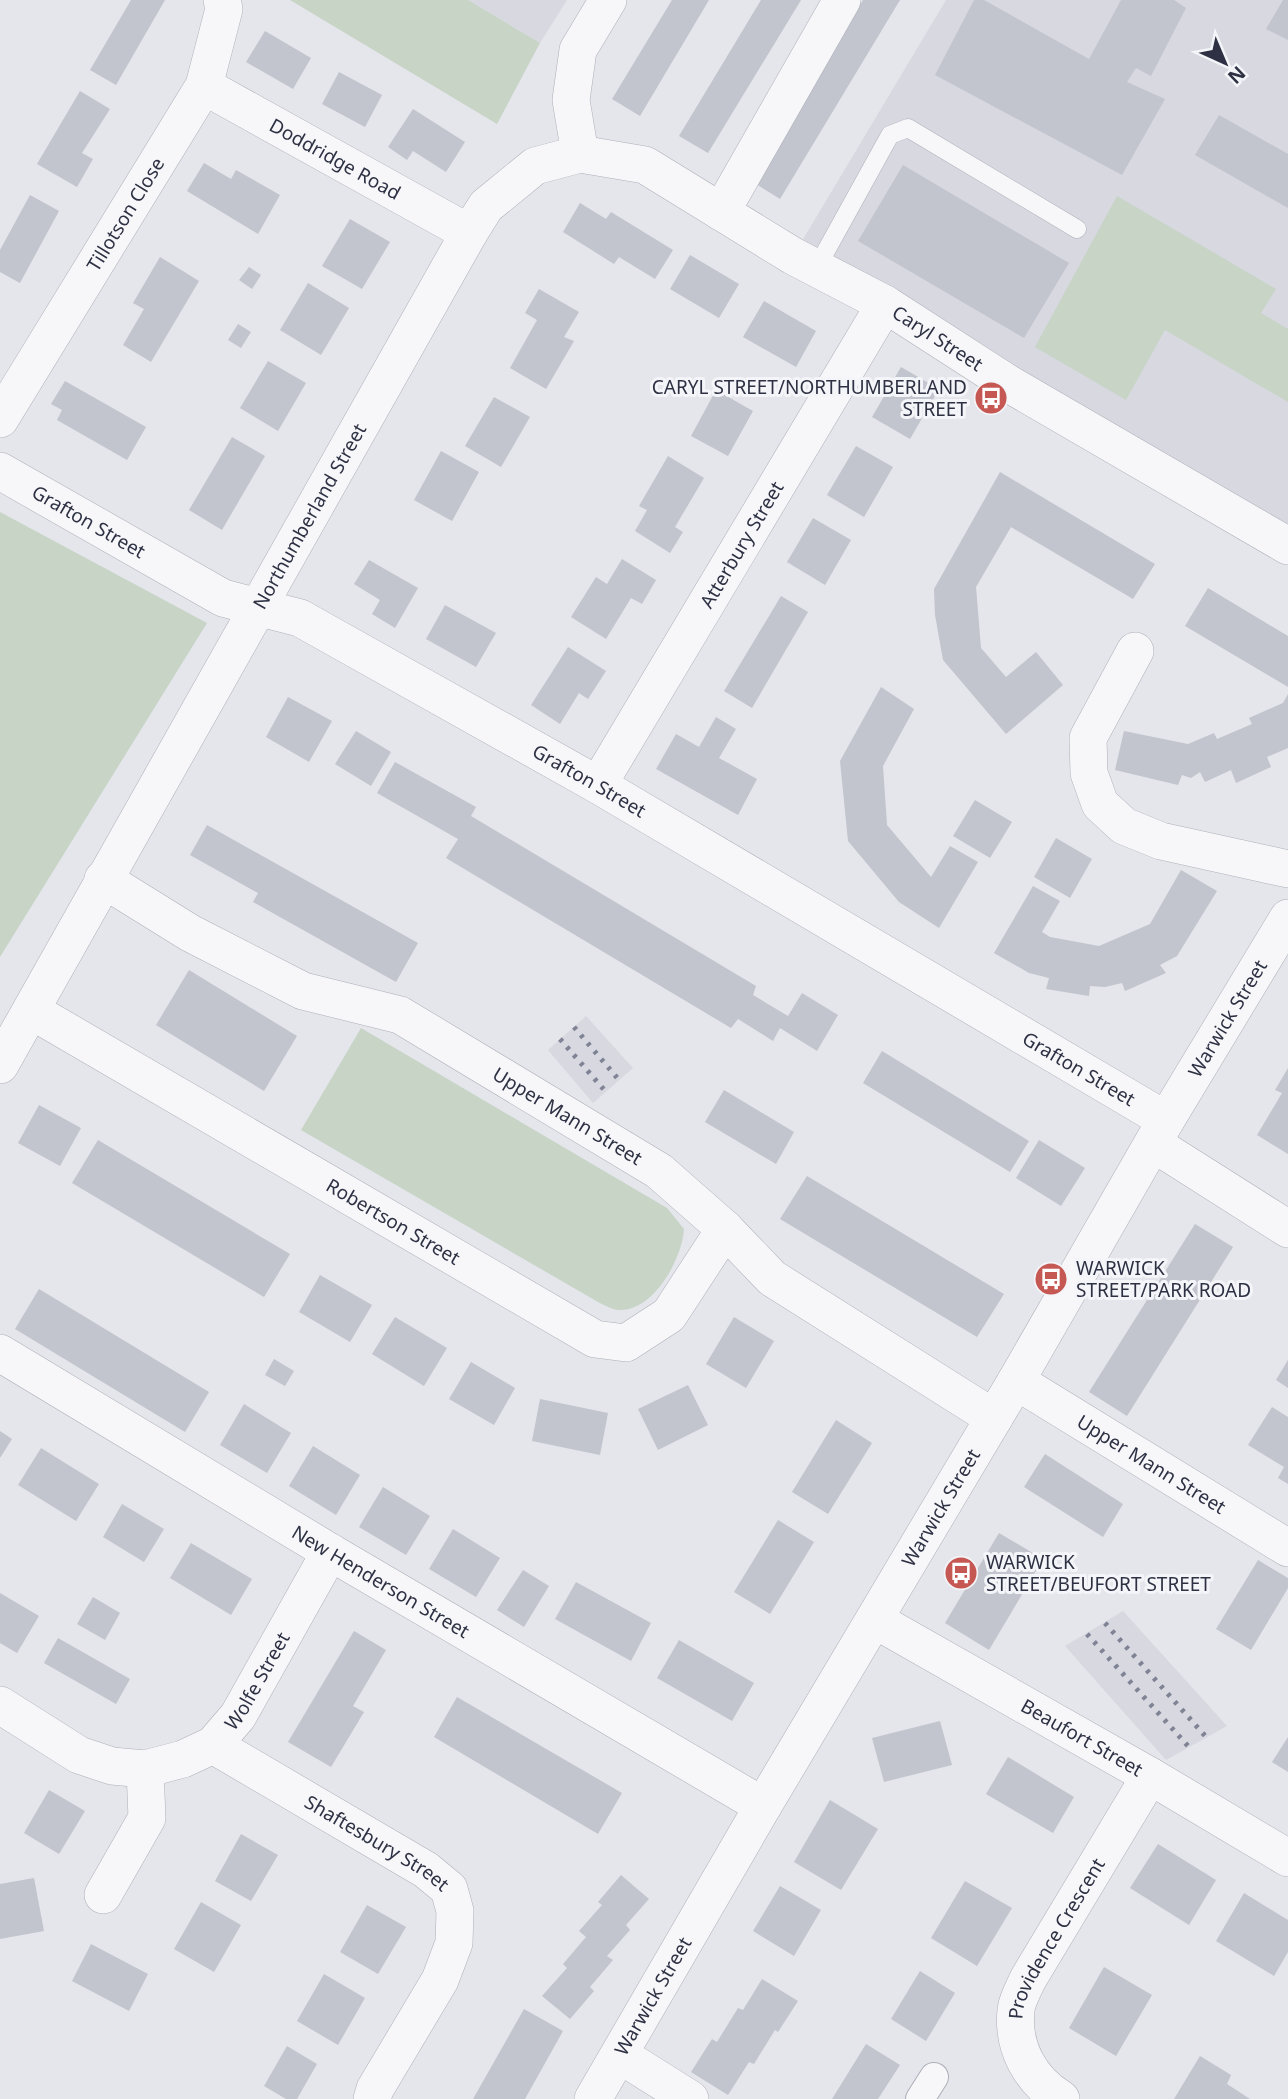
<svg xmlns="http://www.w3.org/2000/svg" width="1288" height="2099" font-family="'Noto Sans',sans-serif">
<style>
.built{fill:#d7d8e0}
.green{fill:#c7d4c6}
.building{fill:#c2c4ce}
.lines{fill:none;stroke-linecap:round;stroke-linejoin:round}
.service-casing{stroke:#adb0b9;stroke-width:19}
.pedestrian-casing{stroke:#adb0b9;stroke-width:30}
.minor-casing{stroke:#adb0b9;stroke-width:38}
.service{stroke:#f7f7fa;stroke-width:18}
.pedestrian{stroke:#f7f7fa;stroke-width:28}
.minor{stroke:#f7f7fa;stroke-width:37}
.rail{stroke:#7f8394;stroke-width:5;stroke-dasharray:3.5 7;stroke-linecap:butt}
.labels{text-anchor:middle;stroke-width:6;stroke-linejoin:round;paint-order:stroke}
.street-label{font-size:19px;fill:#2d3143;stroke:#f4f5f8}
.poi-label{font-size:19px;fill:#2d3143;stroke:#f4f5f8;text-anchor:start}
</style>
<rect width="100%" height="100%" fill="#e4e6eb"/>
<path class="built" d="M468,0H567L540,43Z
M946,0H1288V546L793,256Z
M586,1016L633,1068L593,1103L548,1050Z
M1123,1611L1227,1726L1166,1760L1065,1646Z"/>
<path class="green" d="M290,0H468L540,43L497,124Z
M1117,196L1276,289L1261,313L1288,329V402L1165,330L1126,400L1035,347Z
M0,512L207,623L0,957Z
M361,1028L667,1208L684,1229C682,1259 654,1311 619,1310C613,1310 604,1305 598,1302L301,1130Z"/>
<path class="building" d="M131,0H165L116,85L90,70Z
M672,0H709L640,116L612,99Z
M761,0H801L708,153L679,136Z
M863,0H900L780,199L753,182Z
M974,0H984L1089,59L1121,0H1174L1186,8L1151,76L1136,68L1127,82L1165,99L1122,175L935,75Z
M1283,0H1288V40L1266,29Z
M265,31L311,58L293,89L246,62Z
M339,72L382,95L365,127L322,104Z
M80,91L110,109L82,153L93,159L77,187L37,164Z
M413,109L465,142L446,172L413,151L407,160L388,147Z
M1219,115L1288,154V208L1195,155Z
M204,163L231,179L236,170L280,195L258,234L187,191Z
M903,165L1069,263L1024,338L858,241Z
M30,195L59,211L20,283L0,272V250Z
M580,203L606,219L611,212L673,250L655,279L619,257L614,264L563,232Z
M350,219L390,242L362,289L322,266Z
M690,255L739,284L719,318L670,289Z
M160,257L199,281L151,362L123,345L144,309L133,303Z
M249,267L261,275L252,289L239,280Z
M308,283L349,308L321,355L280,330Z
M539,289L579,312L564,337L574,341L546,389L510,368L537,320L525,313Z
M764,301L816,331L796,367L743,337Z
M238,324L251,332L241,348L228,340Z
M268,361L306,383L278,431L240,408Z
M901,367L939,389L910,439L872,417Z
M65,381L146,427L127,460L57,420L62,410L51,404Z
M716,390L753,411L728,456L691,436Z
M494,397L530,417L501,467L465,446Z
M232,437L265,456L222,530L189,510Z
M856,446L893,467L864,517L827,495Z
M441,451L479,472L452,521L414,500Z
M668,456L704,478L675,527L683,532L670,553L635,531L647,510L639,506Z
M1000,472L1155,564L1133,599L1011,527L976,587L981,648L1006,677L1036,652L1063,685L1006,734L943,660L935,615L934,589Z
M813,518L851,540L825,585L787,562Z
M622,559L656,580L642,604L631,598L606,639L571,617L596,577L607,584Z
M369,560L418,588L395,628L372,614L380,600L354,584Z
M1208,588L1288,636V687L1185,626Z
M781,596L808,612L752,708L724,691Z
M445,605L496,633L476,667L426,639Z
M568,647L606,671L588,699L579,693L560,724L531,705Z
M881,687L914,709L883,766L887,825L931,877L950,846L978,862L939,928L899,902L848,841L840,761Z
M1288,694V748L1267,757L1271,767L1236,783L1231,770L1205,782L1200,772L1191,778L1182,775L1178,785L1115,770L1124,731L1188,744L1214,733L1217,739L1252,724L1249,718L1283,703Z
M288,697L332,721L309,762L266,737Z
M716,717L736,729L719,758L757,779L738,815L656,769L676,734L699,747Z
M356,731L391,752L371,786L335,764Z
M395,762L476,807L471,816L756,986L753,995L788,1016L802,993L838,1015L817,1051L780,1028L773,1041L738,1019L731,1028L446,858L458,839L377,793Z
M975,800L1012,822L990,858L953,836Z
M207,825L418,943L396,982L253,902L258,893L190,855Z
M1056,838L1092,859L1070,898L1034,877Z
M1181,870L1217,891L1177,956L1160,965L1166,973L1125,991L1122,983L1105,987L1090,986L1089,996L1046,989L1049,978L1029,973L994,953L1033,886L1060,901L1042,932L1050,937L1099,946L1150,924Z
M189,970L297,1036L264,1091L156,1025Z
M882,1051L1029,1141L1010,1172L863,1083Z
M1288,1068V1154L1257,1135L1282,1093L1275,1090Z
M724,1090L794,1132L776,1164L705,1122Z
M39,1105L81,1128L60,1166L18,1143Z
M98,1140L290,1254L264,1297L72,1183Z
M1039,1140L1085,1168L1061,1206L1016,1178Z
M807,1176L1004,1294L977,1337L780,1219Z
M1195,1224L1233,1247L1127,1416L1089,1392Z
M320,1275L372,1305L350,1342L299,1312Z
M39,1289L209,1392L185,1432L15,1329Z
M395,1317L447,1348L424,1386L372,1354Z
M734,1317L774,1341L746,1388L706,1364Z
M274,1359L294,1371L285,1386L265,1375Z
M1288,1360V1388L1276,1380Z
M471,1362L515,1388L494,1425L449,1399Z
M688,1385L708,1425L658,1450L638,1409Z
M540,1399L608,1413L600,1455L532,1441Z
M244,1404L291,1433L267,1473L220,1445Z
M1272,1407L1288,1417V1484L1278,1478L1284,1467L1248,1445Z
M836,1420L872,1443L828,1514L792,1492Z
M0,1431L12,1439L0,1458Z
M313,1446L360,1475L336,1515L289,1486Z
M41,1448L99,1484L76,1521L18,1485Z
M1045,1454L1123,1504L1103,1537L1024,1487Z
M383,1487L430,1516L406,1555L359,1527Z
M122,1504L164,1529L144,1562L103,1537Z
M778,1520L814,1542L770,1614L734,1592Z
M453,1529L500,1558L476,1597L429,1569Z
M999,1533L1043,1559L989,1650L945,1623Z
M191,1543L252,1579L231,1615L170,1578Z
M1258,1560L1288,1578V1588L1251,1650L1216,1629Z
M523,1570L549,1586L524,1627L497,1610Z
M576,1582L651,1623L631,1661L555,1619Z
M0,1593L39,1616L17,1653L0,1643Z
M93,1597L120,1613L105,1640L77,1624Z
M354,1631L386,1650L353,1706L364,1712L331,1767L288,1742Z
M58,1638L130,1679L116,1704L44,1663Z
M679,1640L754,1683L732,1721L657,1678Z
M457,1697L622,1793L598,1834L434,1737Z
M940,1721L952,1765L884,1782L872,1738Z
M1288,1737V1772L1272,1762Z
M1008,1757L1074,1797L1053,1833L986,1794Z
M49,1790L85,1811L59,1854L24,1833Z
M830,1800L878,1829L841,1890L794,1862Z
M241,1834L278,1855L251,1901L215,1881Z
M1158,1844L1216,1880L1189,1925L1130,1888Z
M621,1875L649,1899L626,1925L630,1930L607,1956L613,1960L590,1987L594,1991L570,2019L542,1996L567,1968L563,1964L586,1937L579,1931L602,1905L598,1902Z
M34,1878L44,1931L0,1939V1884Z
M965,1881L1012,1908L977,1966L931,1938Z
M780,1886L821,1910L794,1956L753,1931Z
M1244,1893L1288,1920V1952L1274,1976L1216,1941Z
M201,1902L241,1925L214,1972L174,1949Z
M367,1905L406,1927L378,1974L340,1952Z
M91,1944L148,1974L129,2011L72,1981Z
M1104,1967L1152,1995L1116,2056L1069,2028Z
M920,1971L955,1993L926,2041L891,2019Z
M324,1974L365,1998L338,2045L297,2021Z
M762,1979L798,2001L778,2032L775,2030L754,2064L749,2062L728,2095L691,2072L712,2039L717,2042L738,2008L743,2010Z
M524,2009L563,2031L525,2099H473Z
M866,2044L900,2065L878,2099H832Z
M287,2046L317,2064L297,2099H286L264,2086Z
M1200,2056L1231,2075L1227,2084L1250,2099H1174Z"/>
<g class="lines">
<defs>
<path id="service" d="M816,269L890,135L908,128L1077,229"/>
<path id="pedestrian" d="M920,2099L934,2077"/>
<g id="minor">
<path id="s1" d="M204,86L469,233"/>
<path d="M580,154L571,100L578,50L608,0"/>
<path d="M721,212L842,0"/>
<path id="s2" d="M0,419L204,86L224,9L222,0"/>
<path id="s3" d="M0,471L223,598L300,618L598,785L1166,1120"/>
<path d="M1135,651L1088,738L1089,773L1100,804L1124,826L1161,841L1288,869"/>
<path id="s4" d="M598,785L885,304"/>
<path id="s5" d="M103,879L190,933L303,991L400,1015L659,1171L725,1229L772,1278L994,1418"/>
<path id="s6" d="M32,1011L595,1339L626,1343L669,1315L725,1229"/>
<path id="s7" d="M0,1065L469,233L486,206L535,166L580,154L645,165L793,256L885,304L1009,384L1288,546"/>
<path d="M1154,1144L1288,1229"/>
<path id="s8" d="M0,1353L330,1552L763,1806"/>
<path id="s9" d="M1016,1381L1288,1548"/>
<path id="s10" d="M875,1620L1150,1776L1288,1858"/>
<path id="s11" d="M0,1705L79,1755L112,1766L145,1769L183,1759L213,1745L238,1716L330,1552"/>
<path id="s12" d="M213,1745L426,1870L449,1889L455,1911L454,1943L440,1980L375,2089L372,2099"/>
<path d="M103,1895L147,1818L145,1769"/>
<path d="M620,2055L690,2099"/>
<path id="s13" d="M593,2099L763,1806L1016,1381L1166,1120L1288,918"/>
<path id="s14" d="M1061,2099C1030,2080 1012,2047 1016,2010C1017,2000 1024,1988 1028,1979L1150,1776"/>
</g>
</defs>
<use href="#service" class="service-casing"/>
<use href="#pedestrian" class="pedestrian-casing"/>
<use href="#minor" class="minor-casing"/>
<use href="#service" class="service"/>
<use href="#pedestrian" class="pedestrian"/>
<use href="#minor" class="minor"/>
<path class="rail" d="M574,1027L619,1080
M560,1039L606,1092
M1105,1623L1207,1738
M1087,1634L1188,1746"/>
</g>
<defs>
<symbol id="bus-disc" viewBox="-11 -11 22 22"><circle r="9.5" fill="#c65854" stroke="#f4f5f8"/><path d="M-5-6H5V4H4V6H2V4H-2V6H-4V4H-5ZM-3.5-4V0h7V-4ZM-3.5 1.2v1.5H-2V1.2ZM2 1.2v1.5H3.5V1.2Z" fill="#fff"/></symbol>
</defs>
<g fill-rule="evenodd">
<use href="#bus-disc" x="972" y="379" width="38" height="38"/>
<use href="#bus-disc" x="1032" y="1260" width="38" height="38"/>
<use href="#bus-disc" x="942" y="1554" width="38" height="38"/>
</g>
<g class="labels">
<g class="street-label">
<text dy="7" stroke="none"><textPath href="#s1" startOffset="150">Doddridge Road</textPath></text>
<text dy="7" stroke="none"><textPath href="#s2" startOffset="240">Tillotson Close</textPath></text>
<text dy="7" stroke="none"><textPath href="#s7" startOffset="1503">Caryl Street</textPath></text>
<text dy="7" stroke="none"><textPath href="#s7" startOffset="630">Northumberland Street</textPath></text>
<text dy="7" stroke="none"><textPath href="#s3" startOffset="102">Grafton Street</textPath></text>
<text dy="7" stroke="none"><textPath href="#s4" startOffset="280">Atterbury Street</textPath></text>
<text dy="7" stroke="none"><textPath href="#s3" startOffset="668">Grafton Street</textPath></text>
<text dy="7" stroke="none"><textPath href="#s13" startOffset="1253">Warwick Street</textPath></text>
<text dy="7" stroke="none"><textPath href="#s3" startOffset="1236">Grafton Street</textPath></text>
<text dy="7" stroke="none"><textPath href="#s5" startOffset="525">Upper Mann Street</textPath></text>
<text dy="7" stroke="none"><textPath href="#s6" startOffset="418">Robertson Street</textPath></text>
<text dy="7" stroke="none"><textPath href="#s9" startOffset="159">Upper Mann Street</textPath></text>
<text dy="7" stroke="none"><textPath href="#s13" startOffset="686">Warwick Street</textPath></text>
<text dy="7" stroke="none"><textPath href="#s8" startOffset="444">New Henderson Street</textPath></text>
<text dy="7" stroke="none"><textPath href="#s11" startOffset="312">Wolfe Street</textPath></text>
<text dy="7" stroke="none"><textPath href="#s10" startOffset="238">Beaufort Street</textPath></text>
<text dy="7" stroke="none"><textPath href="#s12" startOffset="191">Shaftesbury Street</textPath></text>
<text dy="7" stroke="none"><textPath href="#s14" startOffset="187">Providence Crescent</textPath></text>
<text dy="7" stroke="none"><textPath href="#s13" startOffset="119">Warwick Street</textPath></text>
</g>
<g class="poi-label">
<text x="967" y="394" text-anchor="end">CARYL STREET/NORTHUMBERLAND<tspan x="967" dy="22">STREET</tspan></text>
<text x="1076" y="1275">WARWICK<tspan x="1076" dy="22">STREET/PARK ROAD</tspan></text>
<text x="986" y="1569">WARWICK<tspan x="986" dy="22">STREET/BEUFORT STREET</tspan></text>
</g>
</g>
<g transform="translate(1225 63) rotate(136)" stroke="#f4f5f8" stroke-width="5" paint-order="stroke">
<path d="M0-5L12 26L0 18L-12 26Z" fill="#2d3143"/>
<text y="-10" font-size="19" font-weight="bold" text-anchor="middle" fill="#2d3143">N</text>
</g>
</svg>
